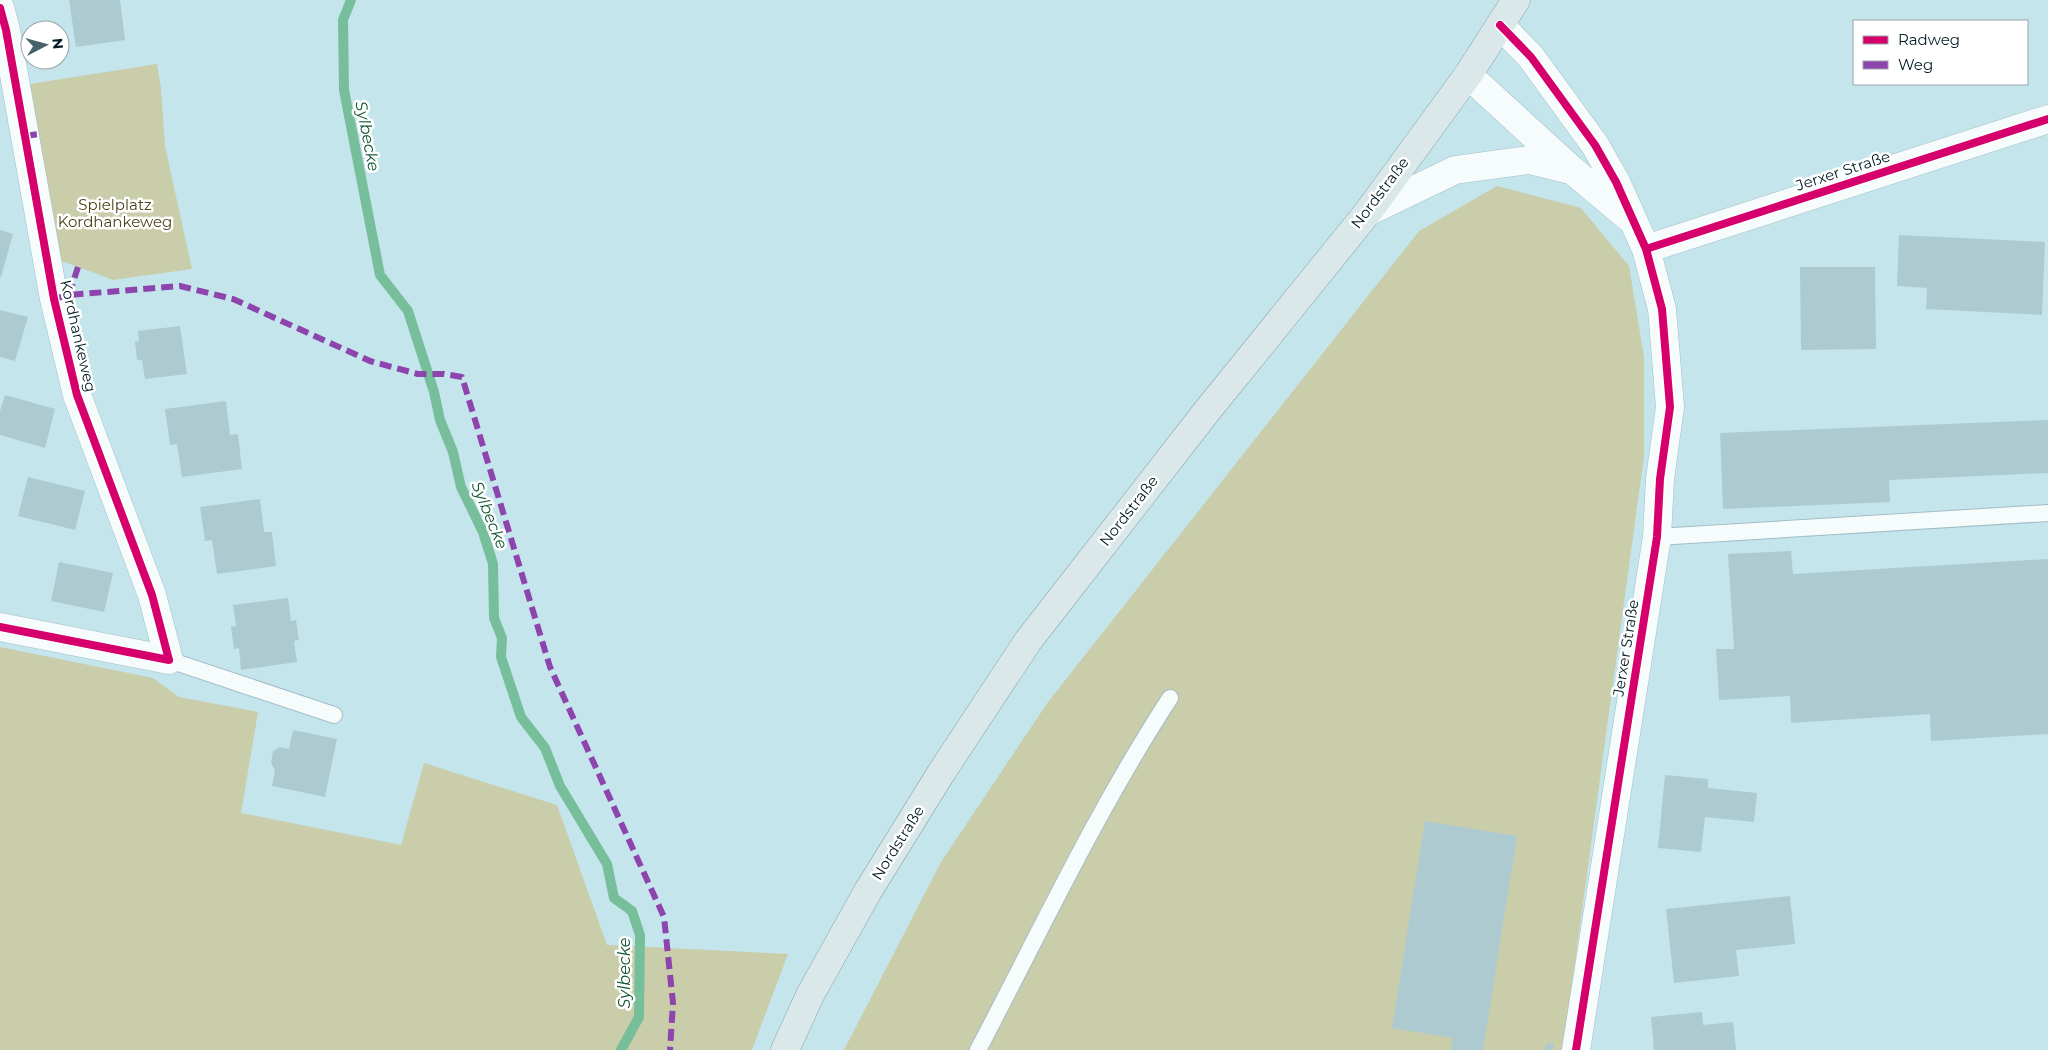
<svg xmlns="http://www.w3.org/2000/svg" width="2048" height="1050" font-family="Montserrat,sans-serif">
<style>
.green{fill:#c9cdaa}
.lines{fill:none;stroke-linecap:round;stroke-linejoin:round}
.stream{stroke:#77be9a;stroke-width:10}
.building{fill:#adcad1}
.lane-casing{stroke:#a2bec5;stroke-width:18}
.street-casing{stroke:#a2bec5;stroke-width:29}
.primary-casing{stroke:#86a5ac;stroke-width:29}
.lane{stroke:#f6fbfc;stroke-width:16}
.street{stroke:#f6fbfc;stroke-width:28}
.primary{stroke:#dbe8ea;stroke-width:28}
.quiet{stroke:#8e44ad;stroke-width:6;stroke-dasharray:12 6;stroke-linecap:butt}
.cycleway-casing{stroke:#fff;stroke-width:11}
.cycleway{stroke:#d6006c;stroke-width:8}
.labels{text-anchor:middle;stroke-width:5;stroke-linejoin:round;paint-order:stroke}
.street-label{font-size:15px;fill:#001b22;stroke:#fff}
.park-label{font-size:15px;fill:#4d4219;stroke:#fff}
.water-label{font-size:16px;font-style:italic;fill:#0f532e;stroke:#fff}
</style>
<rect width="100%" height="100%" fill="#c5e5ed"/>
<path class="green" d="M157,64L161,88L165,146L192,269L113,280L65,262L59,263L30,84Z
M1497,186L1581,208L1629,266L1644,357V456L1563,1050H844L941,862L1048,702L1419,231Z
M0,647L153,678L179,697L258,712L241,813L401,845L424,763L557,805L607,945L788,954L752,1050H0Z"/>
<g class="lines">
<path class="stream" d="M351,0L343,20L344,90L380,275L408,311L434,392L440,420L453,452L461,487L483,532L493,564L494,618L502,638L501,657L521,717L545,748L560,786L607,864L614,898L632,911L640,935L639,1017L621,1050"/>
</g>
<path class="building" d="M69,0H120L125,40L76,47Z
M0,230L13,234L1,277H0Z
M1899,235L2045,242L2042,315L1926,309L1927,288L1897,286Z
M1800,267H1875L1876,349L1801,350Z
M0,310L28,317L15,361L0,357Z
M180,326L187,374L145,379L142,360H137L135,342L139,341L138,331Z
M5,395L55,409L45,448L0,435V411Z
M226,401L230,435L238,434L242,469L182,477L177,444L170,445L165,409Z
M2048,420V473L1889,480L1890,502L1723,509L1720,433Z
M28,477L85,491L75,530L18,516Z
M260,499L264,532H272L276,566L217,574L212,540L205,541L200,507Z
M1791,551L1793,574L2048,559V734L1931,741L1930,714L1791,723L1790,696L1719,700L1716,649H1734L1728,554Z
M59,562L113,573L104,612L51,601Z
M288,598L291,621L296,620L299,640L294,641L297,662L241,670L239,648L234,649L231,627L236,626L233,605Z
M293,730L337,739L325,797L272,786L275,770L271,763L273,751L280,747L289,749Z
M1665,775L1708,779V788L1757,793L1754,822L1705,817L1701,852L1658,848Z
M1425,821L1517,836L1483,1050H1451L1453,1038L1392,1028Z
M1790,896L1795,944L1736,950L1739,976L1674,983L1666,909Z
M1702,1012L1703,1025L1733,1022L1736,1050H1654L1651,1017Z
M1546,1043L1554,1044L1553,1050H1545Z"/>
<g class="lines">
<defs>
<path id="lane" d="M1657,537L2048,513
M169,660L334,715
M978,1050C1040,932 1097,810 1170,698"/>
<path id="street" d="M0,8L6,30L54,299L77,395L152,595L169,660L0,627
M1500,25L1531,57L1595,145L1616,182L1646,249L1662,309L1670,407L1660,479L1657,537L1576,1050
M1468,75L1572,170L1628,217
M1368,212L1455,170L1529,160L1570,170
M1646,249L2048,119"/>
<path id="primary" d="M785,1050L810,995L868,891L941,773L1028,641L1207,411L1368,212L1468,75L1516,0"/>
</defs>
<use href="#lane" class="lane-casing"/>
<use href="#street" class="street-casing"/>
<use href="#primary" class="primary-casing"/>
<use href="#lane" class="lane"/>
<use href="#street" class="street"/>
<use href="#primary" class="primary"/>
<path class="quiet" d="M25,136L38,134
M69,295L78,267
M54,299L69,295L180,286L233,299L370,361L418,374H444L462,377L550,667L664,917L673,1003L670,1050"/>
<defs>
<path id="cycleway" d="M0,8L6,30L54,299L77,395L152,595L169,660L0,627
M1500,25L1531,57L1595,145L1616,182L1646,249L1662,309L1670,407L1660,479L1657,537L1576,1050
M1646,249L2048,119"/>
</defs>
<use href="#cycleway" class="cycleway-casing"/>
<use href="#cycleway" class="cycleway"/>
</g>
<g class="labels">
<g class="street-label">
<text transform="translate(1843 171) rotate(-18)" y="5">Jerxer Straße</text>
<text transform="translate(1380 193) rotate(-53)" y="5">Nordstraße</text>
<text transform="translate(78 336) rotate(77)" y="5">Kordhankeweg</text>
<text transform="translate(1129 511) rotate(-52)" y="5">Nordstraße</text>
<text transform="translate(1626 648) rotate(-81)" y="5">Jerxer Straße</text>
<text transform="translate(898 843) rotate(-58)" y="5">Nordstraße</text>
</g>
<g class="park-label">
<text x="115" y="210">Spielplatz<tspan x="115" dy="17">Kordhankeweg</tspan></text>
</g>
<g class="water-label">
<text transform="translate(368 136) rotate(79)" y="6">Sylbecke</text>
<text transform="translate(490 515) rotate(68)" y="6">Sylbecke</text>
<text transform="translate(624 973) rotate(-90)" y="6">Sylbecke</text>
</g>
</g>
<rect x="1853" y="20" width="175" height="65" fill="#ffffff" stroke="#99a4a7"/>
<rect x="1863" y="36" width="25" height="8" fill="#d6006c" stroke="#99a4a7"/>
<text x="1898" y="45" font-size="15" fill="#001b22">Radweg</text>
<rect x="1863" y="61" width="25" height="8" fill="#8e44ad" stroke="#99a4a7"/>
<text x="1898" y="70" font-size="15" fill="#001b22">Weg</text>
<g transform="translate(45 45) rotate(84)"><circle r="24" fill="#ffffff" stroke="#99a4a7"/>
<path d="M0-4L9 19L0 12L-9 19Z" fill="#456269"/>
<text y="-8" font-size="14" font-weight="bold" text-anchor="middle" fill="#001b22">N</text>
</g>
</svg>
